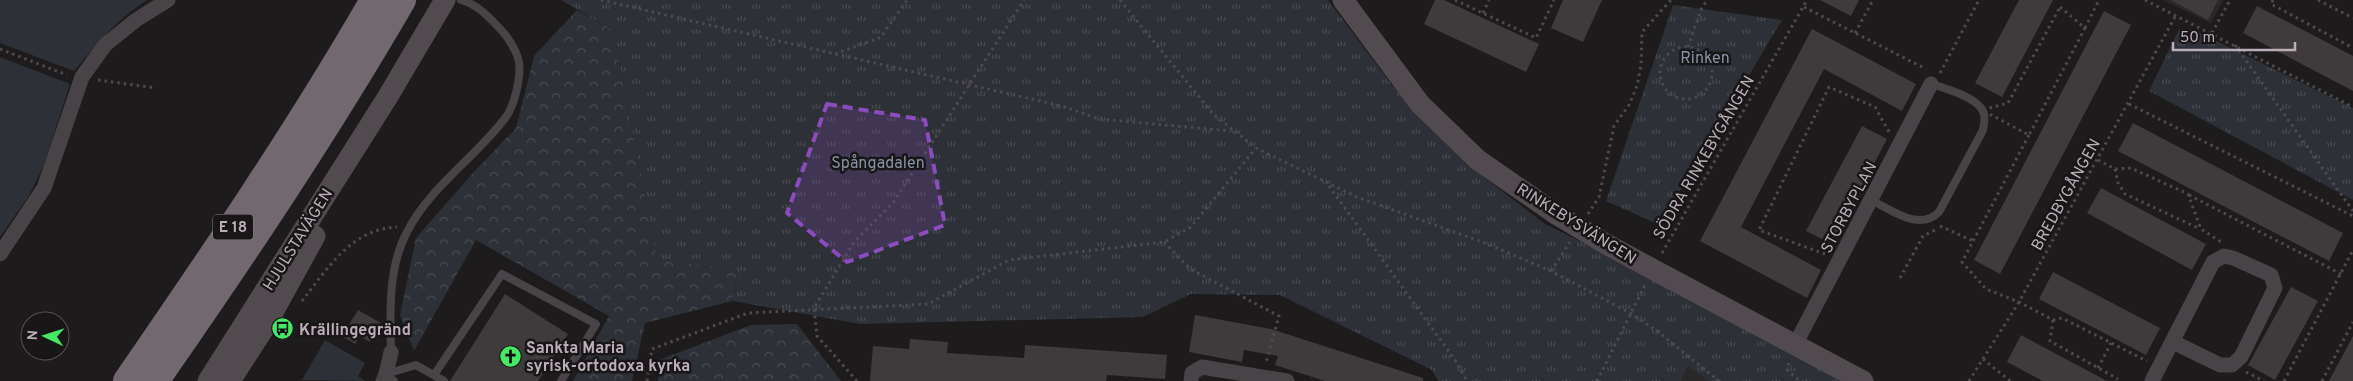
<svg xmlns="http://www.w3.org/2000/svg" width="2353" height="381" font-family="Overpass,sans-serif">
<style>
.built{fill:#2a2728}
.green{fill:#2d3037}
.forest{fill:url(#forest-crowns)}
.park{fill:url(#park-tufts)}
.building{fill:#3f3b3d}
.lines{fill:none;stroke-linecap:round;stroke-linejoin:round}
.path{stroke:#4f484e;stroke-width:3;stroke-dasharray:2.5 4;stroke-linecap:butt}
.lane{stroke:#484346;stroke-width:8}
.street{stroke:#484346;stroke-width:15}
.secondary{stroke:#514a4f;stroke-width:21}
.highway{stroke:#726870;stroke-width:28}
.secondary-bridge{stroke:#514a4f;stroke-width:21}
.marked{fill:#8b4cbd;fill-opacity:0.2;stroke:#8b4cbd;stroke-width:4;stroke-dasharray:10 6;stroke-linejoin:round}
.labels{text-anchor:middle;stroke-width:5;stroke-linejoin:round;paint-order:stroke}
.shield{fill:#181617;stroke:#8a8088;stroke-width:1}
.shield-label{font-size:15px;font-weight:bold;fill:#bbaeb8}
.park-label{font-size:16px;fill:#8693a5;stroke:#181617}
.street-label{font-size:16px;fill:#bbaeb8;stroke:#181617}
.poi-label{font-size:16px;font-weight:bold;fill:#bbaeb8;stroke:#181617;text-anchor:start}
</style>
<defs>
<pattern id="forest-crowns" width="20" height="18" patternUnits="userSpaceOnUse" patternTransform="scale(1.25)"><rect width="20" height="18" fill="#2d3037"/><path d="M2 6a3 3 0 1 1 6 0M12 15a3 3 0 1 1 6 0" fill="none" stroke="#4a4b52"/></pattern>
<pattern id="park-tufts" width="24" height="20" patternUnits="userSpaceOnUse" patternTransform="scale(1.25)"><rect width="24" height="20" fill="#2d3037"/><path d="M3 7l-1-3M5 7V3M7 7l1-3M15 17l-1-3M17 17v-4M19 17l1-3" fill="none" stroke="#4a4b52"/></pattern>
</defs>
<rect width="100%" height="100%" fill="#1d1b1c"/>
<path class="built" d="M2162,0H2223L2211,23Z
M1688,366L1708,381H1681Z"/>
<path class="green" d="M0,0H147C118,18 96,45 74,71L0,43Z
M0,57L70,84L44,165L28,197L0,237Z
M325,340L365,363L358,376L365,381L302,380Z"/>
<path class="forest" d="M577,10L613,30L657,257L737,272L733,301L645,323L632,381H573L609,316L476,240L414,351L400,315L416,238L472,174L516,128L534,56Z
M797,324L841,381H658L659,360L751,325Z"/>
<path class="park" d="M561,0H1328L1392,85L1472,168L1545,224L1654,278L1844,381H1708L1688,366L1681,381H1438L1432,370L1280,295L1191,294L1143,317L860,324L733,301L737,272L657,258L613,30Z
M1673,5L1782,20L1660,225L1606,201Z
M2179,29L2194,30L2353,108V200L2149,91Z"/>
<path class="building" d="M1435,0H1444L1539,44L1526,72L1424,24Z
M1563,0H1602L1583,42L1551,28Z
M1820,0H1859L1851,16Z
M2019,0H2053L2002,97L1975,83Z
M2171,0H2218L2208,20Z
M2257,6L2353,56V91L2243,33Z
M2104,11L2131,25L2000,274L1974,260Z
M1812,29L1916,84L1902,111L1824,69L1741,227L1821,270L1807,298L1700,241Z
M2133,123L2343,233L2329,261L2118,151Z
M1862,126L1887,139L1832,244L1806,231Z
M2101,188L2206,244L2192,270L2087,213Z
M2053,272L2160,328L2146,355L2039,299Z
M2291,287L2318,301L2275,380L2248,365Z
M505,294L568,334L538,381H450Z
M358,310L381,323L370,342L360,336L355,344L342,336Z
M1195,315L1271,329L1423,378V381H1325L1275,365L1278,356L1244,350L1242,362L1189,352Z
M2021,335L2107,381H2043L2007,362Z
M2353,336V381H2329Z
M910,339L948,342L947,353L1024,358L1025,345L1167,355L1165,379L1107,375L1106,381H870L873,346L909,349Z"/>
<g class="lines">
<path class="path" d="M601,0L1062,106L1099,119L1231,131
M1120,0L1213,114L1256,148L1357,197L1485,243L1551,271L1630,313L1657,331L1719,381
M1455,0L1536,38L1554,0
M2145,0L2353,107
M2273,0L2271,4L2353,48
M2318,0L2353,18
M1804,7L1926,69
M2060,7L2085,28L2029,135L1982,110L2008,103Z
M1483,13L1489,0
M2085,28L2099,0
M1855,33L1873,0
M2212,33L2230,0
M2235,45L2353,211
M1688,47L1702,7L1708,0
M1660 73a26 26 0 1 1 52 0a26 26 0 1 1-52 0Z
M0,49L67,75
M835,54L881,37L907,0
M1940,73L1979,0
M98,80L156,88
M2129,104L2353,216
M2029,135L1962,262L1986,289L2019,302L2053,320L2062,318L2147,361
M2098,160L2115,169L2131,168L2188,194L2201,229L2221,242
M2115,169L2118,183L2125,194L2200,229
M1329,186L1455,360L1467,381
M2189,195L2341,274
M1588,214L1599,197L1614,126L1629,105L1637,86L1641,65L1642,32L1671,0
M1940,226L1973,241
M1164,242L1190,269L1279,316L1266,363
M1662,253L1807,0
M1825,254L1759,230L1829,87L1875,107L1889,132
M1551,271L1570,242
M1900,278L1923,236L1935,230
M302,301C328,268 351,229 397,227
M2053,320L2050,341L2118,379
M1983,359L2010,381
M1789,363L1787,370L1800,381
M2098,368L2111,343
M2246,372L2264,381
M647,381L652,349L748,313L928,304L1009,260L1164,242L1191,227L1256,148
M857,381L817,336L814,308L854,242L893,203L1024,0
M1597,381L1645,285
M1969,381L2019,302L2176,15
M2284,381L2353,250
M2322,381L2353,322"/>
<path class="lane" d="M1871,200C1892,210 1919,232 1939,212L1983,130C1984,125 1985,118 1984,114C1980,98 1945,88 1931,84
M391,352C390,313 388,267 407,232C430,187 476,157 506,117C515,104 521,77 519,62C517,52 509,39 503,32C491,19 479,5 461,0
M434,375L502,274L596,324L561,381
M394,381L386,374L416,365L444,381"/>
<path class="street" d="M0,254L44,188L82,77L105,45L136,20L168,0
M1795,345L1931,84
M383,381L386,374L391,352
M1191,381L1192,373L1202,367L1287,381
M2152,381L2213,262L2224,256L2233,258L2271,275L2275,288L2241,357L2232,365H2220L2173,342"/>
<path class="secondary" d="M1343,0L1420,104L1478,160L1556,214
M1671,279L1863,381
M208,381L387,98L445,0
M230,381L266,325L315,236"/>
<path class="highway" d="M127,381C213,256 298,132 374,0
M155,381C242,256 326,131 402,0"/>
<path class="secondary-bridge" d="M1556,214L1606,244L1671,279"/>
</g>
<path class="marked" d="M827,104L925,120L945,225L847,262L787,213Z"/>
<defs>
<symbol id="bus-disc" viewBox="-11 -11 22 22"><circle r="9.5" fill="#47e866" stroke="#181617"/><path d="M-5-6H5V4H4V6H2V4H-2V6H-4V4H-5ZM-3.5-4V0h7V-4ZM-3.5 1.2v1.5H-2V1.2ZM2 1.2v1.5H3.5V1.2Z" fill="#111"/></symbol>
<symbol id="church-disc" viewBox="-11 -11 22 22"><circle r="9.5" fill="#47e866" stroke="#181617"/><path d="M-1.2-6h2.4v3.5h3.3v2.4h-3.3V6h-2.4V-.1h-3.3v-2.4h3.3Z" fill="#111"/></symbol>
</defs>
<g fill-rule="evenodd">
<use href="#bus-disc" x="270" y="316" width="25" height="25"/>
<use href="#church-disc" x="498" y="344" width="25" height="25"/>
</g>
<g class="labels">
<rect class="shield" x="213" y="214.5" width="40" height="25" rx="4"/>
<g class="shield-label">
<text x="233" y="232">E 18</text>
</g>
<g class="park-label">
<text x="1705" y="63">Rinken</text>
<text x="878" y="168">Spångadalen</text>
</g>
<g class="street-label">
<text transform="translate(1703 157) rotate(-60)" y="6">SÖDRA RINKEBYGÅNGEN</text>
<text transform="translate(2065 194) rotate(-61)" y="6">BREDBYGÅNGEN</text>
<text transform="translate(1848 207) rotate(-62)" y="6">STORBYPLAN</text>
<text transform="translate(1577 223) rotate(32)" y="6">RINKEBYSVÄNGEN</text>
<text transform="translate(297 239) rotate(-58)" y="6">HJULSTAVÄGEN</text>
</g>
<g class="poi-label">
<text x="299" y="335">Krällingegränd</text>
<text x="526" y="353">Sankta Maria<tspan x="526" dy="18">syrisk-ortodoxa kyrka</tspan></text>
</g>
</g>
<g transform="translate(45 336) rotate(274)"><circle r="24" fill="#181617" stroke="#595357"/>
<path d="M0-4L9 19L0 12L-9 19Z" fill="#47e866"/>
<text y="-8" font-size="14" font-weight="bold" text-anchor="middle" fill="#bbaeb8">N</text>
</g>
<path d="M2173 42v8h122v-8" fill="none" stroke="#bbaeb8" stroke-width="2.5"/>
<text x="2180" y="42" font-size="15" fill="#bbaeb8" stroke="#181617" stroke-width="4" paint-order="stroke">50 m</text>
</svg>
